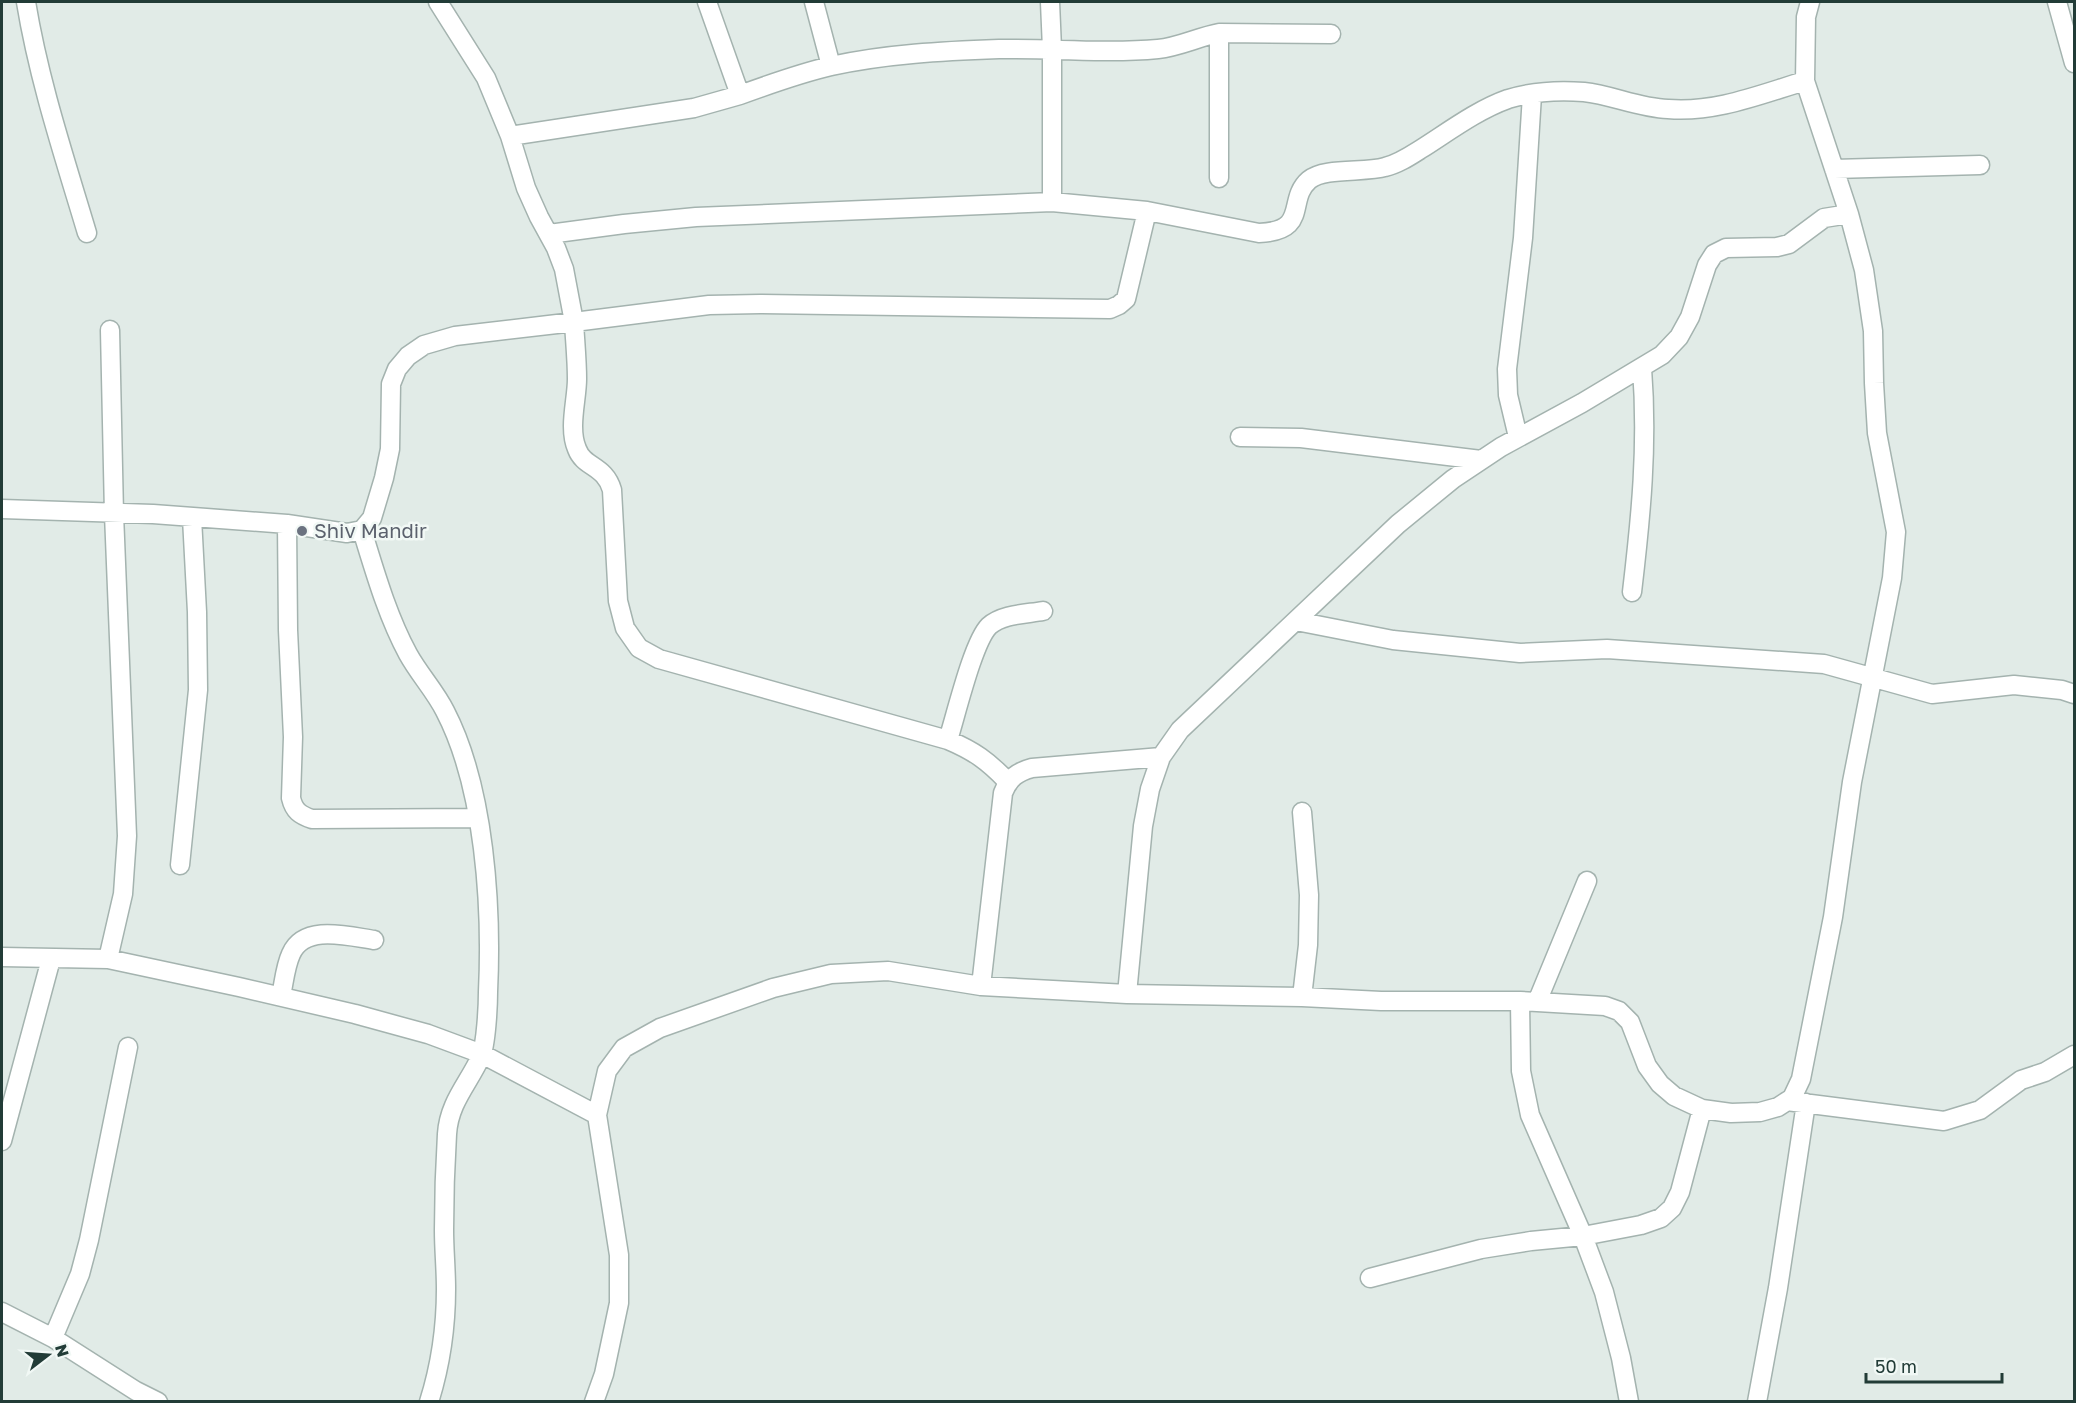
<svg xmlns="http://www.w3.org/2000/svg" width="2076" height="1403" font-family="'Golos Text',sans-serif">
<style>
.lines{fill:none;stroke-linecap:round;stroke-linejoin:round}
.street-casing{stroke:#a4b3af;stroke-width:21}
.street{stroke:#fff;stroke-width:18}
.worship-dot{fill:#6b7280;stroke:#f1f8f5;stroke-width:2}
.labels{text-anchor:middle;stroke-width:5;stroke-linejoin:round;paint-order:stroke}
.worship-label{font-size:20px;fill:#5b616d;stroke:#f1f8f5;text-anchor:start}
</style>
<rect width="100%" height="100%" fill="#e1ebe7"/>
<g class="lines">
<defs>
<path id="street" d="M26,2C39,81 64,156 87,233
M438,2L486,78L510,136L694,108L740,95L707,2
M814,2L831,66
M1050,2L1052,49V202
M2057,2L2074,63
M740,95C770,84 801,73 831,66C886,54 943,51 999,49C1052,48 1105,54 1158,49C1179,47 1198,37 1219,33L1331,34
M510,136L526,188L539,217L556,248L564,269L574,322L709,305L760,304L1110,309L1119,305L1126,299L1147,211
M1834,169L1980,165
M1219,178V33
M549,234L624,224L696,217L1052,202L1147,211L1259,233C1310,231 1286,200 1309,180C1324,167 1365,173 1385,167C1398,164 1410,156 1421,149C1448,132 1477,110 1508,99C1531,92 1559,90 1584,92C1612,95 1639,108 1668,109C1716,113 1761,94 1805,81L1806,17L1810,2
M1240,437L1301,438L1481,460
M1518,437L1508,395L1507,369L1523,238L1532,95
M2,509L153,514L287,524L347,533L362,530L372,518L384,478L390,449L391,384L397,369L408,356L424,345L455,336L574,322C575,341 577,360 577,379C577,400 568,428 577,449C584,468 605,465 612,490L618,601L625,628L639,648L659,659L948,740C974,751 988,761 1007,781
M287,524L288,630L293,737L291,798C294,811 300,815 312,819L478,818
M362,530C375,572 387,615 408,654C419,674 435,691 445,711C485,788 492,907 488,992C488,1007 486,1044 481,1056C469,1083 449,1102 447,1134C445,1166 444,1198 444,1230C444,1250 446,1269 446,1289C446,1326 440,1367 429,1402
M1632,592C1641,516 1648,445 1642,368
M1296,621L1393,640L1520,653L1607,649L1824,664L1932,694L2014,685L2062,690L2074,694
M948,740C956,715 973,642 989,626C1002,614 1026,614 1043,611
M180,865L198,690L197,612L192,518
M2,957L108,959L239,987L355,1014L428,1034L482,1054L597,1115
M108,959L123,894L127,836L114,514L110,330
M981,986L1003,793C1009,778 1017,772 1032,768L1161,757
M1127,994L1143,826L1150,789L1161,757L1180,730L1398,524L1453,479L1501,447L1582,403L1662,355L1679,337L1690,317L1707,265L1714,254L1726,248L1777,247L1789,244L1824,218L1849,214
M281,996C284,983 285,967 291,954C304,924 347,936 374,940
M1302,997L1308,945L1309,895L1302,812
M1520,1001L1521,1071L1530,1115L1583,1236L1604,1292L1621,1358L1629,1402
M1537,1002L1587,881
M1787,1101L1944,1121L1980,1110L2021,1080L2045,1072L2074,1055
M2,1141L51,959
M1370,1278L1481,1249L1531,1241L1583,1236L1641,1225L1661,1218L1672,1208L1680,1192L1702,1109
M2,1312L53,1338L136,1391L158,1402
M53,1338L80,1274L89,1240L128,1047
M594,1402L604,1374L619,1303V1255L597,1115L607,1071L624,1048L660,1028L773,988L831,974L888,971L981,986L1127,994L1302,997L1381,1001H1520L1605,1006L1619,1011L1630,1022L1647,1066L1660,1084L1674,1096L1702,1109L1731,1113L1760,1112L1778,1107L1792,1098L1801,1079L1833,917L1852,782L1892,578L1896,532L1877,433L1874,383L1873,331L1864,270L1849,214L1805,81
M1757,1402L1778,1288L1806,1103"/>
</defs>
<use href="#street" class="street-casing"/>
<use href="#street" class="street"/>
</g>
<circle class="worship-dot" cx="302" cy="531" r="6"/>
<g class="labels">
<g class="worship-label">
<text x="314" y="538">Shiv Mandir</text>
</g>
</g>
<rect width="2076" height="1403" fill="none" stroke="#223c37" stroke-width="6"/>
<g transform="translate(48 1355) rotate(73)" stroke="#f1f8f5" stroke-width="4.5" paint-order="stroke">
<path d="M0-4.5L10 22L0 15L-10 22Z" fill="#223c37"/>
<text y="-9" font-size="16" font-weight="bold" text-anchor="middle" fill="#223c37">N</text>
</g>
<path d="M1866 1373v9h136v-9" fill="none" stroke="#223c37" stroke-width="3"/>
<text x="1875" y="1373" font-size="18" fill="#223c37" stroke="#f1f8f5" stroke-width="4.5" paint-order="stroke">50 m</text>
</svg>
